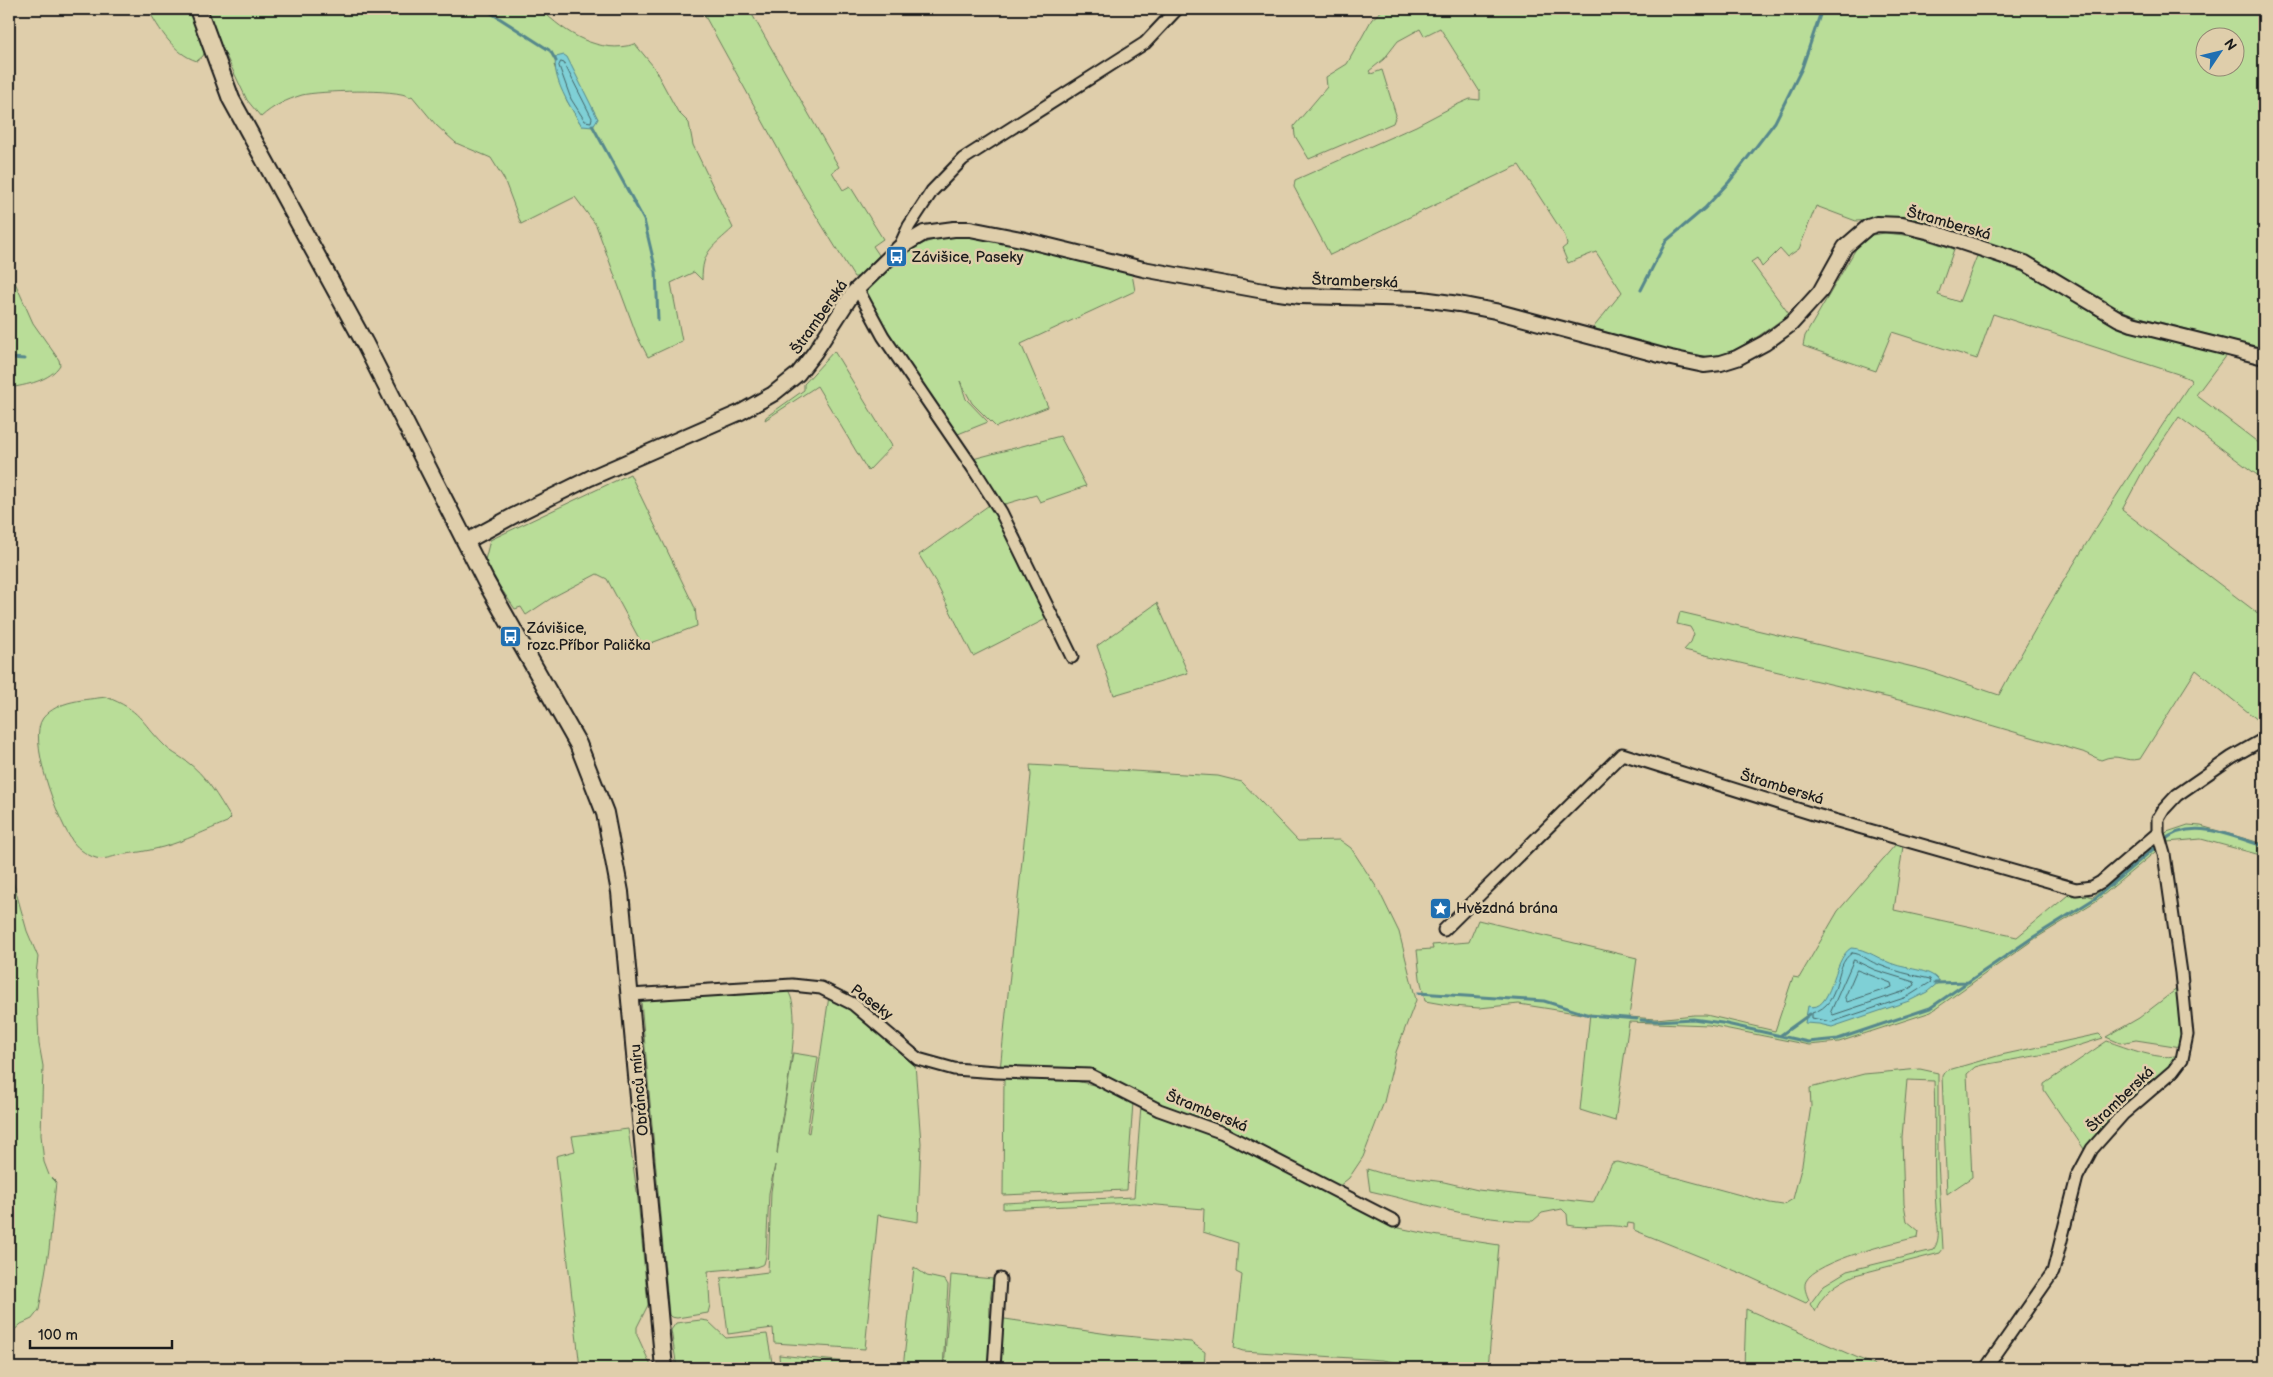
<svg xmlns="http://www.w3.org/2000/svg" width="2273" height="1377" font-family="'Balsamiq Sans',sans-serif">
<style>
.green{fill:#b9dd98;stroke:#6a7c5a;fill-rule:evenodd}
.water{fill:#7fd0d6;stroke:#57888c}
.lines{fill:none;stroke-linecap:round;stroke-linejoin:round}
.shore{stroke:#446466;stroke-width:1}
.stream{stroke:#57888c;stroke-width:3}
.minor-casing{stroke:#1c1c1c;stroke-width:15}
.tertiary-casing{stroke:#1c1c1c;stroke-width:18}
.secondary-casing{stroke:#1c1c1c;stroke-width:20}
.minor{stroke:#dfceab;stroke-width:11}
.tertiary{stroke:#dfceab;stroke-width:14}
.secondary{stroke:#dfceab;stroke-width:16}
.labels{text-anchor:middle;stroke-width:5;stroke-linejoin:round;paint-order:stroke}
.street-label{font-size:15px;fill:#1c1c1c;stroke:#dfceab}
.poi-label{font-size:15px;fill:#1c1c1c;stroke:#dfceab;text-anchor:start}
</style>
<rect width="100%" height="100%" fill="#dfceab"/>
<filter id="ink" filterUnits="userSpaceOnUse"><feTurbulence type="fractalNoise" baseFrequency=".02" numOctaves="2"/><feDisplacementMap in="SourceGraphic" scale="10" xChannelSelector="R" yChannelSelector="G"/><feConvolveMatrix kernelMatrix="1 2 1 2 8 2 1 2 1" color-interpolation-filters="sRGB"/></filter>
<g filter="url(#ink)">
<path class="green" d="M148,9H190L206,48L203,56L197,61C174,54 159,29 148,9Z
M208,9H541C564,33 600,55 635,44L653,66L678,112L689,123L693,145L733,228C713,247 702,250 702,280L694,272L671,283L682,341L648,357L637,336L596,225L575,197L521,224L504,179L491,158L456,143L436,125L412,96L410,97C396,88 319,91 302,95C286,100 273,106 261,117L247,100L218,39ZM554,65L582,90L598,119L582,126L567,101Z
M701,9H749L839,167L832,172L843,190L850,186L883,239L873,246L879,255L858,277H854L804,196Z
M1384,9H2264V349L2136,316L2107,304L2058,273L2029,258L1965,236L1919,222L1895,219L1856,221L1816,206L1799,249L1787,257L1780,249L1762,267L1757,258L1751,262L1789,314C1772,327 1736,354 1716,356C1687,359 1623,337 1593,328L1622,292L1596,252L1568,263L1562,249L1567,245L1565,236L1519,165L1330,255L1294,187L1295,180L1416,126L1454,106L1470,99L1480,100V92L1440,28L1424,36L1420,29L1398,41L1384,59L1369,71L1371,74L1382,70L1396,115L1393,123L1309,159L1295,136L1294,126L1327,87L1326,77L1347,64L1372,19ZM2206,38H2236V68H2206Z
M1885,233L1914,236L1954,249L1938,295L1959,302L1977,256L2037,277L2094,314L2124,328L2199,349L2226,355L2196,395L2264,447V480L2179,417L2145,467L2122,510L2264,618V725L2196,670L2140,759C2124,763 2119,752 2101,760L2086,753L1929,707L1684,650L1691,642L1694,634L1690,627L1677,624L1680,612L1926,670L1999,695C2056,587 2123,484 2191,382L2190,379L2178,374L1993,314L1977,359L1892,332L1876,371L1803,346L1805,336L1857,247L1872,235Z
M974,236L1132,274L1135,291L1021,344L1048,407L996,427L972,403L960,381L966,399L988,422L958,434L897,351L864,294L875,282L900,260L899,258C926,238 941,237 974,236Z
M9,269L33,323L59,360L60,365C50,381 26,385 9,388Z
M834,351L892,446L868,471L817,386L765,420L766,417L804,390V384Z
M1060,436L1086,486L1040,502L1036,495L1002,505L973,459Z
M630,474L695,608L697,626L643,646L607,579L597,574L553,597L526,615L521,607L515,609L500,587L485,560L490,540Z
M992,503L1048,618L973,656L935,581L919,555Z
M1157,603L1188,673L1114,695L1097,646Z
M106,697C141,710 140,721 164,745C170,752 178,755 186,761C206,775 218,797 231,818L227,822C207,830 185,841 163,847C149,851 133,853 119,855C112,857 103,860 96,858C86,855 75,847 70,837C57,817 27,739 43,718C58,700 85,700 106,697Z
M1030,765L1218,776L1242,782L1298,841L1340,840L1351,848L1379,891L1399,932L1416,1000L1396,1052L1384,1102L1363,1157L1349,1178L1338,1187L1161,1107L1092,1071L1000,1070L1031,775Z
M2188,825L2201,826L2264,844V856L2201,839L2167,842L2096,901L2033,940L1931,1012L1839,1042L1809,1045L1709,1025L1629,1022L1615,1121L1580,1110L1590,1013L1582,1014L1519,1004L1479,1008L1453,1006L1425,1001L1420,978L1417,950L1433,949L1432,945L1469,942L1478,920L1637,958L1629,1017L1656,1019L1694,1015H1706L1775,1031L1793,977L1799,978L1838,911L1896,844L1903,846L1894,910L2017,937L2073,891L2093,897L2167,832Z
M9,867L27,931L38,957L36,974L39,1044L43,1066L41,1135L44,1162L49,1175L56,1182L49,1250L39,1310L32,1319L21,1324L9,1335Z
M2178,988L2181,1047L2136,1040L2120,1043L2106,1037L2139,1018Z
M786,989C808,1009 778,1123 777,1154L793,1053L818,1057L807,1132L809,1133L829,996L856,1012L915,1064L921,1143L918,1222L878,1215L865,1349L774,1343L773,1328L728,1334L721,1278L768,1272L771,1192L775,1165L769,1193L766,1256L764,1264L756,1267L708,1271L710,1305L708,1313L677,1318L671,1317L669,1315L641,1001L643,999Z
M2099,1034L2103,1038L2058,1052L1982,1065L1975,1067L1967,1074L1972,1177L1947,1194L1942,1076L1945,1071L2001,1055Z
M2107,1041C2125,1047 2163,1063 2180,1054L2178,1063L2086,1152L2044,1090V1084Z
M1920,1069L1938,1073V1161L1943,1249L1940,1253L1855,1275C1837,1283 1822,1293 1815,1312L1810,1304L1824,1285L1847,1271L1933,1250C1942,1239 1937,1222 1936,1209C1933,1166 1936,1124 1934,1081L1907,1080L1902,1137L1904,1204L1907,1221L1919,1231L1918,1237C1895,1242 1816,1261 1806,1281C1803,1287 1807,1295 1809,1300L1806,1303L1743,1274L1634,1230V1224L1628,1223L1627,1228C1607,1222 1588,1230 1568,1225L1567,1214L1562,1209L1542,1213L1533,1221C1477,1221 1424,1203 1370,1191L1367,1169L1384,1174L1444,1182L1478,1190L1593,1203L1612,1163L1618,1162L1770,1203L1783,1205L1793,1199L1802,1165L1811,1106L1810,1088L1864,1074Z
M1004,1076L1076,1081L1107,1088L1133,1102L1127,1190L1003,1195Z
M1141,1106L1202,1128L1394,1227L1433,1235L1499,1245L1488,1368H1429L1382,1360L1243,1351L1234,1348L1242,1275L1236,1272L1238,1243L1203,1232L1204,1209L1134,1203L1003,1209V1203L1134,1197Z
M628,1129L638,1200L648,1305L637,1327V1335L652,1368H580L556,1156L575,1151L572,1136Z
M914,1267L927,1276L945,1280L948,1285L943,1368H903Z
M951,1275L993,1279L990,1301L988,1368H944Z
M1746,1309L1881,1368H1744Z
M998,1318L1115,1335L1191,1342L1205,1352L1204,1368H997Z
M701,1320L708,1321L726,1338L767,1334L773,1368H677L671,1330L676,1323Z
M779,1355L847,1362V1368H780Z"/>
<path class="water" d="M564,55L567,57L598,119L593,127L582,126C571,108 551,78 556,57Z
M1851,948C1866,948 1881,961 1896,965C1908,969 1934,970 1939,982L1927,992L1909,1001L1832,1027L1819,1024L1805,1023L1808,1006C1833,1014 1832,959 1851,948Z"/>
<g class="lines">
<path class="shore" d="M561,62L564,63L592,118L591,122L585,121L571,99L559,66Z
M1852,953C1861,953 1868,961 1877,964C1893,971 1912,975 1930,979L1931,982L1907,997L1832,1022L1812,1018V1013C1845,1003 1831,966 1852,953Z
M1854,960L1875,970L1914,982L1915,985L1905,991L1833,1015L1831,1012Z
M1857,970L1891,983L1892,987L1847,1002L1845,998Z"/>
<path class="stream" d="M485,9L549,50
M551,52L556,61
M592,125L644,220L656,271L658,320
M1641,290L1666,241L1705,208L1729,182L1775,122L1802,68L1822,9
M9,358L25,359
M2163,841C2192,816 2232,837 2264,846
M1935,983L1969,982
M1418,993L1544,1001L1589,1015L1637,1019
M1641,1020L1656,1021L1693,1019L1722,1023L1808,1042L1838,1039L1930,1008L2032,938L2094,899L2158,845
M1781,1035L1810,1014"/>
<defs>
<path id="minor" d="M899,248L909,226L932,191L963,159L1145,43L1177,9
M857,288L883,336L973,468L1001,512L1072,657
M1444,930L1622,754L1813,814L2076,889L2092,887L2101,882L2158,833
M630,995L792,985L821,988L853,1004L918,1059L954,1069L997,1072L1090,1075L1159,1110L1223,1133L1394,1221
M994,1368L1000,1279
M1986,1368L2053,1272L2077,1177L2092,1149L2123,1114L2173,1071L2182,1059L2187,1035L2181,973L2164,854L2158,833V819L2164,809L2177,795L2232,757L2264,739"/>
<path id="tertiary" d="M465,542L515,515L590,478L741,412L773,394L798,374L815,352L853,293L899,248L924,233L954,229H970L1021,239L1143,269L1264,291L1300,296L1422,299L1459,304L1495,311L1671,358L1704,365L1721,363L1737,358L1765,343L1791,324L1820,292L1845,247L1868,227L1877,224L1902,225L1931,232L2025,263L2119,319L2132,324L2264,357"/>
<path id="secondary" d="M198,9L231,99L364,342L486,582L578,744L605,813L620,892L664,1368"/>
</defs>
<use href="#minor" class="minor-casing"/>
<use href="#tertiary" class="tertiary-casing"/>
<use href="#secondary" class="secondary-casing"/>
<use href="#minor" class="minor"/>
<use href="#tertiary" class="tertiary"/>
<use href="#secondary" class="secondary"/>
</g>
</g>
<defs>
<symbol id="bus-square" viewBox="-11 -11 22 22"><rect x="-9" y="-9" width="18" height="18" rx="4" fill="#1f6fb2" stroke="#dfceab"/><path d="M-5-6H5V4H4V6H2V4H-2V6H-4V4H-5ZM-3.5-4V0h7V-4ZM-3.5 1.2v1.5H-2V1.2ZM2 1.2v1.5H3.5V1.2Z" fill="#fff"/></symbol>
<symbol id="sight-square" viewBox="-11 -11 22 22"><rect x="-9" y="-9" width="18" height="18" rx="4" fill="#1f6fb2" stroke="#dfceab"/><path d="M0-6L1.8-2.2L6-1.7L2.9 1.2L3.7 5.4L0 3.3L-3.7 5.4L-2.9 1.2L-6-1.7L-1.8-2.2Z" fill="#fff"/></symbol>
</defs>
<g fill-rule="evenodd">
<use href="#bus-square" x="884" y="244" width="25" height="25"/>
<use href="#bus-square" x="498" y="624" width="25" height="25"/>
<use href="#sight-square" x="1428" y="896" width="25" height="25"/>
</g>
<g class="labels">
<g class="street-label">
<text transform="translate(1949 223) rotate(16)" y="5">Štramberská</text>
<text transform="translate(1355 281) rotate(2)" y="5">Štramberská</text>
<text transform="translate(819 317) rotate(-55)" y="5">Štramberská</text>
<text transform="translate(1782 787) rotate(17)" y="5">Štramberská</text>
<text transform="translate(872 1002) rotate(37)" y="5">Paseky</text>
<text transform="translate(639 1090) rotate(-95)" y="5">Obránců míru</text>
<text transform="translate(2120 1099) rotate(-44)" y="5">Štramberská</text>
<text transform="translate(1207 1111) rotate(22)" y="5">Štramberská</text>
</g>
<g class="poi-label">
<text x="912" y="262">Závišice, Paseky</text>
<text x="527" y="633">Závišice,<tspan x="527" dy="17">rozc.Příbor Palička</tspan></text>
<text x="1456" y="913">Hvězdná brána</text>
</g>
</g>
<rect width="2273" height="1377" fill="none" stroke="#dfceab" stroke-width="30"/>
<rect x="15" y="15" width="2243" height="1347" fill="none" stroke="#1c1c1c" stroke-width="2" filter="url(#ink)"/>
<g transform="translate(2220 52) rotate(55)"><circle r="24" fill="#dfceab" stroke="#918772"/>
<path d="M0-4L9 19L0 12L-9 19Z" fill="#1f6fb2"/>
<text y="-8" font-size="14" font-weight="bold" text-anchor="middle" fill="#1c1c1c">N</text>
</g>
<path d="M30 1340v8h142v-8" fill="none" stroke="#1c1c1c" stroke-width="2.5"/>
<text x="38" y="1340" font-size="15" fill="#1c1c1c" stroke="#dfceab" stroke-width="4" paint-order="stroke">100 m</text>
</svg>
